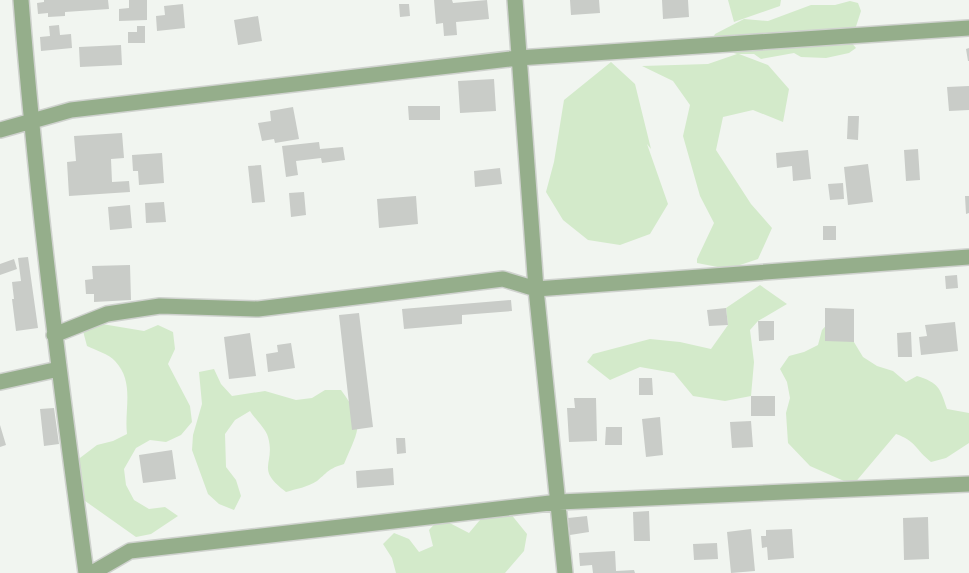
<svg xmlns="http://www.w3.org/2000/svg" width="969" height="573" font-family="Rubik,sans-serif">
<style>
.green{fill:#d3eaca}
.building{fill:#c9ccc8}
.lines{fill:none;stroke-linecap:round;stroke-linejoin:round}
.street-casing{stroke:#cfd2ce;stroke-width:18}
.street{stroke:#95ae8b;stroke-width:15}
</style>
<rect width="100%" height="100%" fill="#f1f5f0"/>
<path class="green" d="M728,0H781L780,6L734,22Z
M850,1L858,3L861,11L851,42L856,48L849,53L826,58L801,57L794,53L761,59L754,54H739L768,65L789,89L783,122L753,110L723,117L716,150L751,204L772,228L758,259L728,269L697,263V259L714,223L700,196L683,136L690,105L673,81L642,66L708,64L737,54L724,50L716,53L713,38L715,34L744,19L768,21L811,5H835Z
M611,62L635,84L651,149L647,144L668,204L650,234L620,245L588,240L563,220L546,192L554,162L564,100Z
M760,285L787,304L758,321L750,330L754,362L751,396L725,401L693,396L674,373L640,367L610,380L587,362L593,354L650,339L680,342L711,349L728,325L726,308Z
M833,318L846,329L863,357L877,366L893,371L906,382L917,376C939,383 940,388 947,409L969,413V443L946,458L931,462C915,449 916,441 896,434L853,485L810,466L788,443L786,413L790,398L787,382L780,369L789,356L804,352L818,345L822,330Z
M96,323L144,331L158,325L173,332L175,349L168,364L190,406L192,422L181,435L166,442L150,440L136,448L124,469L126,485L134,500L149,509L165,507L178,516L151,534L136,537L71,491L72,464L97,445L113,441L127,434C124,409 135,382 115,361C109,354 95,350 87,346L83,331Z
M214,369L221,384L232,396L265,391L296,400L312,398L325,390H341C366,424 359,428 344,464C328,469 329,471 317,481C308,487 296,489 286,492C254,468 276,465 268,437C266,429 255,419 250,411L235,420L225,434L226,467L236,480L241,496L234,510L219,504L208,494L192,450L193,435L202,404L199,372Z
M490,508H506L527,534L524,551L505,573H396L392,558L383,544L394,533L409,539L419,552L433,546L429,530L440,518L469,533Z"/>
<path class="building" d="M44,0H108L109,9L65,12V16L48,17V13L38,14L37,3L44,2Z
M129,0H147V20L119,21V9L129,8Z
M434,0H452L453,3L487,0L489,19L456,22L457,35L444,36L443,23L436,24Z
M570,0H599L600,13L571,15Z
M662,0H688L689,17L663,19Z
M183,4L185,28L157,31L156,16L165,15L164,6Z
M399,4H409L410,16L400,17Z
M258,16L262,41L238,45L234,20Z
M59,25L60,35L71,34L72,48L41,51L40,37L50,36L49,26Z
M137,26H145V43H128V32H137Z
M121,45L122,65L80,67L79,47Z
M969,48V61H968L966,49Z
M494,79L496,111L460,113L458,81Z
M969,86V110L949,111L947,87Z
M408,106H440V120H409Z
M293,107L299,139L275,143L274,139L262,141L258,123L271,121L270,111Z
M848,116H859L858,140L847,139Z
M122,133L124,158L111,159L112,182L129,181L130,192L69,196L67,162L76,161L74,136Z
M319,142L320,149L343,147L345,160L322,163L321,158L296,161L298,175L286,177L282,146Z
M918,149L920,180L906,181L904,150Z
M808,150L811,179L793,181L792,166L777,168L776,153Z
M162,153L164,183L139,185L138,171H133L132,155Z
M868,164L873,202L848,205L844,167Z
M261,165L265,202L252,203L248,166Z
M500,168L502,184L475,187L474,171Z
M843,183L844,199L830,200L828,184Z
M304,192L306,215L291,217L289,193Z
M416,196L418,224L379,228L377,199Z
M965,196H969V213L966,214Z
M164,202L166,222L146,223L145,203Z
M130,205L132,228L110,230L108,207Z
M823,226H836V240H823Z
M28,257L38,328L16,331L12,299H14L12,282L21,281L18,258Z
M14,259L17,269L0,275V264Z
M130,265L131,300L94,302V294H86L85,280L93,279L92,266Z
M957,275L958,288L946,289L945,276Z
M511,300L512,311L462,315V324L404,329L402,309Z
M726,308L728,325L709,326L707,310Z
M825,308L854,309V342L825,341Z
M359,313L373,427L352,430L339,315Z
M758,321H774V340L759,341Z
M955,322L958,351L921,355L919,337L927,336L925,325Z
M911,332L912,357H898L897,333Z
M250,333L256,376L229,379L224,337Z
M291,343L295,368L268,372L266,354L278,352L277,345Z
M639,378H652L653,395H639Z
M751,396H775V416H751Z
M574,398H596L597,441L569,442L567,408H575Z
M54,408L59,444L44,446L40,409Z
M660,417L663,455L646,457L642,419Z
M751,421L753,447L732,448L730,422Z
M0,425L6,445L0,447Z
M606,427H622V445H605Z
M396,438H405L406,453L397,454Z
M172,450L176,479L143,483L139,455Z
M393,468L394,485L357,488L356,471Z
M649,511L650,541H634L633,512Z
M587,516L589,532L570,535L568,518Z
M928,517L929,559L904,560L903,518Z
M751,529L755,571L731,573L727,532Z
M792,529L794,558L768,560L767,547L762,548L761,536H766V530Z
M717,543L718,559L694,560L693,544Z
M615,551L616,571L634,570L635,573H593L592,565L580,566L579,553Z"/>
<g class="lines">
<defs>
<path id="street" d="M21,0C36,192 60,382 86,573
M515,0L536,289L565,573
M0,130L71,110L518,58L969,28
M54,335L107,314L160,306L258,309L503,279L536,289L969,257
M0,382L59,369
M92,573L130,551L559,502L969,484"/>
</defs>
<use href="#street" class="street-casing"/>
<use href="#street" class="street"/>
</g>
</svg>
